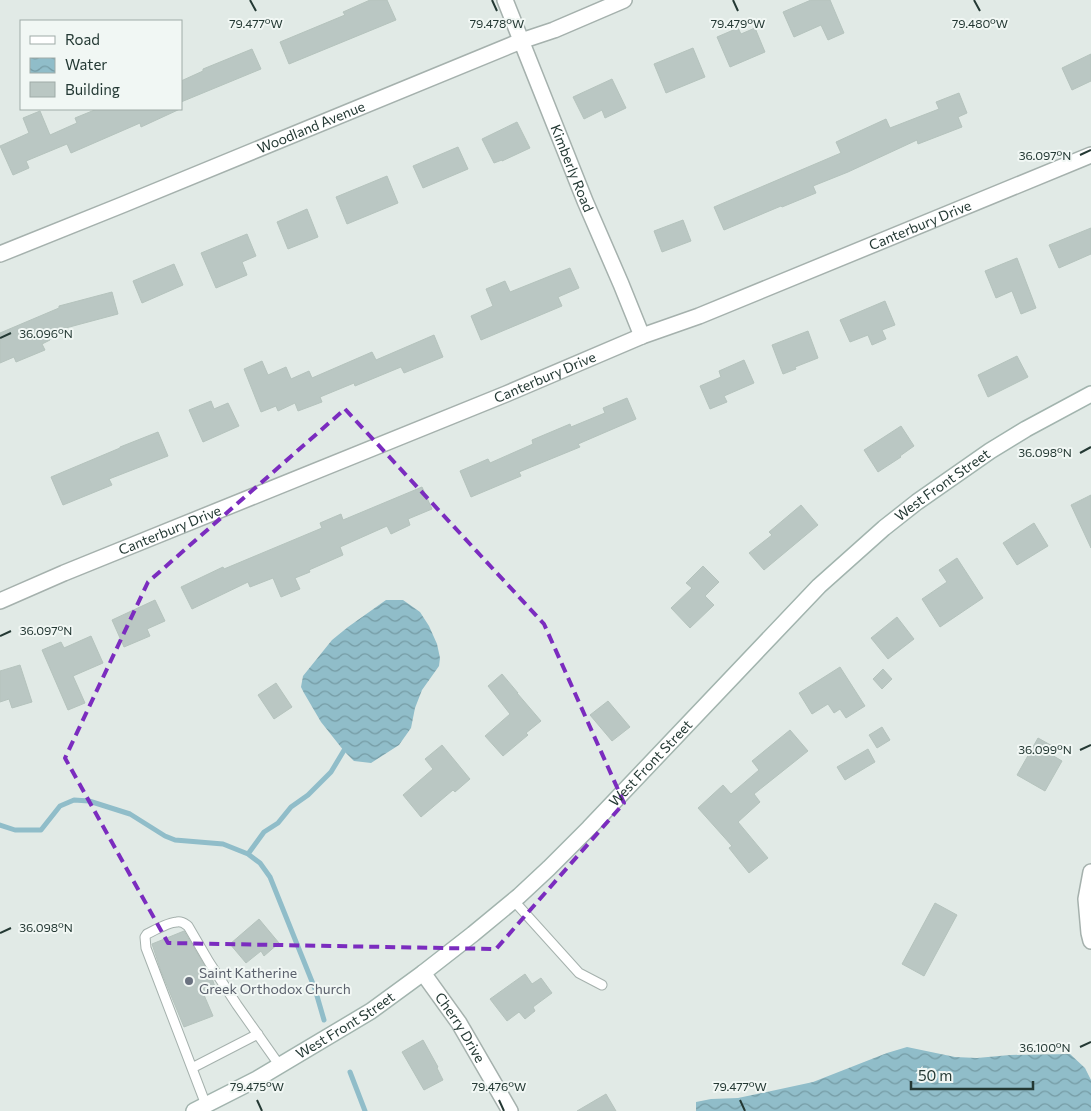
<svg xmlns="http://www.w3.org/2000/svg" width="1091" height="1111" font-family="Commissioner,sans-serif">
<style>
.water{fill:url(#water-waves)}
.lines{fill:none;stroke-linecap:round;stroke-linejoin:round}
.stream{stroke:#90bdc9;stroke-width:5}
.building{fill:#bac7c3;stroke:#b5c3bd}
.lane-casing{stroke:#a5b1ad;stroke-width:11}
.street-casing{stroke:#a5b1ad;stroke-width:18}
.secondary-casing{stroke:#a2b4ae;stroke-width:18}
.lane{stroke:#fff;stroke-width:9}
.street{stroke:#fff;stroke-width:15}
.secondary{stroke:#fff;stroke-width:15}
.marked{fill:none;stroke:#7b2cbf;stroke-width:4;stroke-dasharray:10 6;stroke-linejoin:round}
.ticks{fill:none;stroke:#243934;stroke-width:2}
.worship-dot{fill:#6b7280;stroke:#f1f7f4;stroke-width:2}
.labels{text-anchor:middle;stroke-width:4;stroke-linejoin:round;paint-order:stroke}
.street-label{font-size:14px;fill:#243934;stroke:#f1f7f4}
.worship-label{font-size:14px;fill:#5b616d;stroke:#f1f7f4;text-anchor:start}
.ticks-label{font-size:12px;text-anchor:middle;fill:#243934;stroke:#f1f7f4;stroke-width:4;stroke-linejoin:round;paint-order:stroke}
</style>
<defs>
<pattern id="water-waves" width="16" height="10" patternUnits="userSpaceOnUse" patternTransform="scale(1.25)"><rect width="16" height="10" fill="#90bdc9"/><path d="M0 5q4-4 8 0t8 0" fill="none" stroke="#759ba4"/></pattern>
</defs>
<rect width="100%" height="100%" fill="#e1eae6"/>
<path class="water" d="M386,600H403L420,612L429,626L437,644L440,658L439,666L422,690L415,708L411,728L399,745L371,763L354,761L344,751L321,722L304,693L301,687L303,676L332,640L348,627Z
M907,1047L955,1057L977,1058L1010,1055L1070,1054L1085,1068L1091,1080V1111H696V1102L711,1099L738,1098L813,1082L887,1053Z"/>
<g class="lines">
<path class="stream" d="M0,825L15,830H41L60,806L74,800L89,801L130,814L165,836L175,840L223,844L248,854L260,863L270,877L315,989L324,1020
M248,854L264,832L278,823L291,807L308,795L331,772L346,747
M350,1072L365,1111"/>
</g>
<path class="building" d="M370,0H387L396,20L289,64L280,42L345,15L343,12Z
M811,0H830L844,33L828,40L821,25L794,37L783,12Z
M738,28L741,34L755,28L765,52L730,67L717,37Z
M693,48L705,77L666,93L654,64Z
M252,49L261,69L181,102V81L203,71V69Z
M1091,54V81L1072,90L1062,68Z
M612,79L626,108L605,118L602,110L584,119L573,97Z
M959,93L967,113L958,117L962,127L918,144L917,140L848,172L813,186L816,193L782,207L781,206L724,230L714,207L841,153L836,142L886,119L890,128L939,109L936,102Z
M97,109H180L141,127L140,123L71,153L67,144L26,161L29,168L13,175L0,146L29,133L23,118L40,111L50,135L77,123L75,118Z
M517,122L530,148L502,161V160L494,163L482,139Z
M458,147L468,169L423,188L413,166Z
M387,176L398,203L347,224L336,197Z
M307,209L318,237L288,249L277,222Z
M683,220L691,241L662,252L654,231Z
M1091,228V254L1059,268L1049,245Z
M247,234L256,256L242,262L247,275L216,288L201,253Z
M1017,258L1036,308L1021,314L1012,291L996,298L985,271Z
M174,264L183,285L142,303L133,281Z
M570,268L579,288L558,297L562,306L481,340L471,316L493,306L486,289L505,281L510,292Z
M112,292L118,314L47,333L50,340L42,344L45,350L16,362L14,357L0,363V333L59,308V306Z
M885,301L895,325L882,330L886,339L872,345L868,335L850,342L840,320Z
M808,331L818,358L795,367L796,369L783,374L772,345Z
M434,335L443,357L404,373L401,367L355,386L354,383L320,397L322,402L298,411L295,403L278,411L276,406L261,412L244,369L262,361L268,375L286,367L291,379L309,371L312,378L372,352L376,360Z
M1017,356L1028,377L988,397L978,375Z
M744,360L754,383L724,396L727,402L710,409L700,386L721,377L719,371Z
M627,398L636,419L578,444L580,447L519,472L521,476L471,497L460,471L488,459L490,463L533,444L532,440L570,424L571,427L605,413L603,408Z
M211,401L214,409L228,403L239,426L203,442L189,410Z
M901,426L914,446L900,456L901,457L878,472L864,450Z
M158,432L168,456L109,479L112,485L63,505L51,477L120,448V447Z
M422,487L432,509L408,519L410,525L391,534L387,526L340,547L343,555L309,570L310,572L295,578L300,589L281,597L273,578L250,587L248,582L192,609L181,587L223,567L224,569L322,528L320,523L341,514L343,520Z
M1091,495V548L1071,505Z
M801,505L818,525L764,570L749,553L772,535L769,532Z
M1034,523L1048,546L1017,565L1003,543Z
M957,558L983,598L940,627L922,599L947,582L939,570Z
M703,566L719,582L705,596L714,605L690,628L671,608L692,588L686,583Z
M155,600L165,621L147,629L150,636L124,647L112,620Z
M897,617L914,639L888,659L871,638Z
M91,636L103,663L73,676L85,703L68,710L42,650L61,642L64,648Z
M20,665L32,702L12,708L9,699L0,702V671Z
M840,667L865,706L846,718L840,709L834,713L828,704L812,714L799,693Z
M883,669L892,679L882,689L873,679Z
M502,674L518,693H517L541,721L526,733L528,735L503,756L485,736L510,714L488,686Z
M276,683L292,707L274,719L258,695Z
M608,701L630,727L612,741L590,715Z
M882,727L890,740L877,748L869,735Z
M790,730L808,751L754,794L760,802L738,822L768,858L749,873L729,848L732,846L698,808L723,785L731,794L759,770L752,761Z
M1038,738L1056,748L1052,755L1062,761L1045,791L1017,775Z
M442,745L470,779L455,792L453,790L421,817L403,795L433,769L425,759Z
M868,749L875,762L845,780L837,767Z
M935,903L957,915L924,976L902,964Z
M259,919L279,943L264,956L261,951L246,963L230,944Z
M184,931L212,978L215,987L210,989L211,993L204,995L213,1016L184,1027L161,971L152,944Z
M525,974L532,984L541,978L552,993L533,1007L535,1011L525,1019L519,1012L507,1021L490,999Z
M423,1040L438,1067L437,1068L443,1080L424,1090L402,1052Z
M606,1094L616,1111H577Z"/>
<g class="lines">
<defs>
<path id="lane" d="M514,901L579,973L602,985
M192,1068L258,1034
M206,1105L146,948L145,937L147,934C155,930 169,922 177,922C182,921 185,924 188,926L209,962L237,1005L280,1066"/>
<g id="street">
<path id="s1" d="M505,0L585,201L621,284L642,336"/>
<path id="s2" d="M0,254L122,205L521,41L554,30L624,0"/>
<path id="s3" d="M0,601L64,573L506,394L642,336L699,316L1091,155"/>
<path d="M1091,872L1086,899L1089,933L1091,941"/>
<path id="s4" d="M423,973L459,1023L510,1111"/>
</g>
<g id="secondary">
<path id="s5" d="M194,1111L257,1079L371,1011L423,973L473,934L519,896L549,868L589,828L819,586L884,528L917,502L990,451L1026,429L1091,394"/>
</g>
</defs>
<use href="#lane" class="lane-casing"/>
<use href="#street" class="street-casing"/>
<use href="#secondary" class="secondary-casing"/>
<use href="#lane" class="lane"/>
<use href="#street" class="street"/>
<use href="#secondary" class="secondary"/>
</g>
<path class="marked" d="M345,409L544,624L624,803L496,949L168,943L65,758L148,582Z"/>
<path class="ticks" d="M250,0L256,11M492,0L497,11M733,0L738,11M974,0L980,11M1080,155L1091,150M0,338L11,333M1080,453L1091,447M0,636L11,631M1080,750L1091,745M0,933L11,928M1080,1047L1091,1042M257,1100L262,1111M499,1100L504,1111M740,1100L745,1111"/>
<circle class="worship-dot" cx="189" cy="981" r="5"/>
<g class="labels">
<g class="street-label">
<text dy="5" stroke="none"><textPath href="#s2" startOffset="336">Woodland Avenue</textPath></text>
<text dy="5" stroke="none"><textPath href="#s1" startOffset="181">Kimberly Road</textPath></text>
<text dy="5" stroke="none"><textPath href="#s3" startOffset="994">Canterbury Drive</textPath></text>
<text dy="5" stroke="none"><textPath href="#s3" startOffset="589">Canterbury Drive</textPath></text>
<text dy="5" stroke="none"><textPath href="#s5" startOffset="982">West Front Street</textPath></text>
<text dy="5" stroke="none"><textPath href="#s3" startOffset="184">Canterbury Drive</textPath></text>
<text dy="5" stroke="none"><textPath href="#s5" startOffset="578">West Front Street</textPath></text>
<text dy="5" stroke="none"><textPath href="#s5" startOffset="174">West Front Street</textPath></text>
<text dy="5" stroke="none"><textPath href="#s4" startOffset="66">Cherry Drive</textPath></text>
</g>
<g class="worship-label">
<text x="199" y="978">Saint Katherine<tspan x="199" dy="16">Greek Orthodox Church</tspan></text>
</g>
</g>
<g class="ticks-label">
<text x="256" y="28">79.477°W</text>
<text x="497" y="28">79.478°W</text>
<text x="738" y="28">79.479°W</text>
<text x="980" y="28">79.480°W</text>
<text x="1045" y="160">36.097°N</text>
<text x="46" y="338">36.096°N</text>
<text x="1045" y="457">36.098°N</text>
<text x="46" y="635">36.097°N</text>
<text x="1045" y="754">36.099°N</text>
<text x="46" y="932">36.098°N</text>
<text x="1045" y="1052">36.100°N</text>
<text x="257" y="1091">79.475°W</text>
<text x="499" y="1091">79.476°W</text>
<text x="740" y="1091">79.477°W</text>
</g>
<rect x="20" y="20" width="162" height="90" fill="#f1f7f4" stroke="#9faba7"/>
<rect x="30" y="36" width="25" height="8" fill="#ffffff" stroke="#9faba7"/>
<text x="65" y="45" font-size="15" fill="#243934">Road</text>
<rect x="30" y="58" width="25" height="15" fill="url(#water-waves)" stroke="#9faba7"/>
<text x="65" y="70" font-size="15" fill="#243934">Water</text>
<rect x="30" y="82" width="25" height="15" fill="#bac7c3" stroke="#9faba7"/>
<text x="65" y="95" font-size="15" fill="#243934">Building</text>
<path d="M911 1081v8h122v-8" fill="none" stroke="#243934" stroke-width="2.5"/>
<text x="918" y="1081" font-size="15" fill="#243934" stroke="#f1f7f4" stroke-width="4" paint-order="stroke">50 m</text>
</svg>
